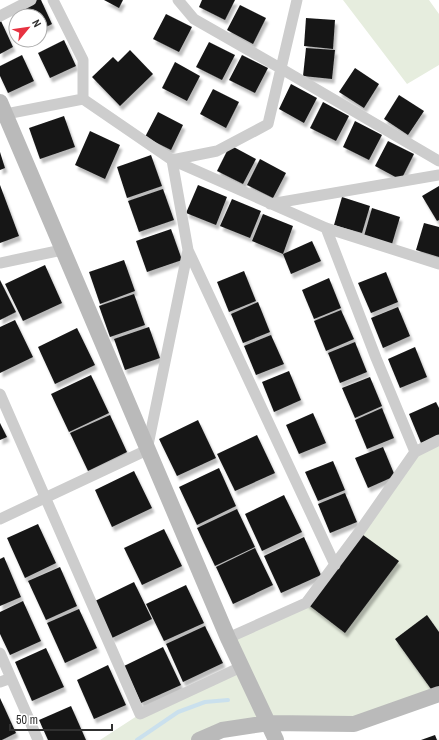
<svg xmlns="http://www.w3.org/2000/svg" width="439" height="740" font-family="'Archivo Narrow',sans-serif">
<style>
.green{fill:#e6edde}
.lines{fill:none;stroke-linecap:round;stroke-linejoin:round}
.stream{stroke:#cae0ed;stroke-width:4}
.building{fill:#171717;filter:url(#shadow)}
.street{stroke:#cdcdcd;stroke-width:11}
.secondary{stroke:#bababa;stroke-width:16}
</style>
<defs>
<filter id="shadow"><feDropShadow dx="2.5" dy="4.5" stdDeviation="1" flood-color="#0004"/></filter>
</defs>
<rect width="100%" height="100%" fill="#fff"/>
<path class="green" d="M343,0H429L439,14V65L407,84Z
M439,440V632L427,616L395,639L436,696L354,724L269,723L199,740H100L140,714L241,667L228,638L398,562L359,532L415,452Z"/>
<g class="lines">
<path class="stream" d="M137,740L178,712L205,702L228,700"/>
</g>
<path class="building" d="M37,0H41L52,24L40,30V16H16L14,11Z
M104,0H123L119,8Z
M202,0H235L225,20L199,7Z
M240,5L266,18L253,44L227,30Z
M166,14L192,27L179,52L153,39Z
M306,18L335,20L333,49L304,46Z
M1,21L13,47L0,54V22Z
M64,40L76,66L50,78L38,53Z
M209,42L235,55L222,80L196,67Z
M306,48L335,50L332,79L303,76Z
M130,50L153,74L120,106L92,77L113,57L118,62Z
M22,55L34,81L8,93L0,76V66Z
M242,55L268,68L255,93L229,80Z
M175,62L200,76L187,101L162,88Z
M355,68L379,84L364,108L339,92Z
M291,84L317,98L304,123L279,109Z
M213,89L239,102L226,128L200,114Z
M399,95L424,111L408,135L384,119Z
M323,102L349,116L336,141L310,128Z
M158,112L183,125L171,150L145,137Z
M64,116L75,147L40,159L29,128Z
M355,121L382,135L369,160L343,147Z
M90,131L120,145L105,179L75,165Z
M388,141L414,154L401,180L375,166Z
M230,145L256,159L243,184L217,171Z
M0,152L5,168L0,170Z
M151,155L162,186L127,198L117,167Z
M260,159L286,173L273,198L247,185Z
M0,185L19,236L0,243Z
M198,185L227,197L216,225L186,213Z
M439,186V220L437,221L422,196Z
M163,189L174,220L139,232L128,201Z
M342,197L370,206L362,233L334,225Z
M232,199L261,211L250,238L220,226Z
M372,208L400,217L392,244L364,236Z
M263,214L293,226L283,254L312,241L321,261L291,274L283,254L252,241Z
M424,223L439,227V257L416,250Z
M171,229L182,260L147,272L136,241Z
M124,260L135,291L100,304L89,272Z
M45,265L62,303L23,321L5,284Z
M244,271L256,301L229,312L217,282Z
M386,272L398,302L371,313L358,283Z
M329,278L341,308L314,319L302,290Z
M0,280L16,312L0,320Z
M134,294L145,325L110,337L99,306Z
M258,302L270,332L243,343L231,314Z
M398,307L410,336L383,348L371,318Z
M341,310L354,339L326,351L314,321Z
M15,320L33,357L0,373V327Z
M149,327L160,358L125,370L114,339Z
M77,328L95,365L55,384L38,347Z
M271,335L284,364L256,375L244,346Z
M355,342L367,372L340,383L328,353Z
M415,347L427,377L400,388L388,359Z
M289,371L301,400L274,412L262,382Z
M91,375L109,413L69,432L51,394Z
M370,377L382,406L355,418L342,388Z
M436,402L439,408V436L421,443L409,414Z
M382,408L394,438L367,449L355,420Z
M313,413L326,443L299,454L286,425Z
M110,415L127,452L88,471L70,433Z
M198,420L216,458L177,476L159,439Z
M0,423L7,437L0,440Z
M257,435L275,473L235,491L217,454Z
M383,447L395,476L368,488L355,458Z
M333,461L345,490L318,501L305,472Z
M219,468L236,506L197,525L179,487Z
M134,471L152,508L112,527L95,490Z
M345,493L357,522L330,533L318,504Z
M284,495L302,532L262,551L245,514Z
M237,509L255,547L215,566L197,528Z
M38,524L56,563L25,578L7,538Z
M164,529L182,566L142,585L124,548Z
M359,532L399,561L345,633L306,603Z
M304,537L321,575L281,593L264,556Z
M255,548L273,585L233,604L216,567Z
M4,557L21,597L0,606V559Z
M60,567L77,606L46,620L28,581Z
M134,582L152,619L112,638L95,601Z
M186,585L204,623L164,641L146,604Z
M23,601L41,641L10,655L0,634V612Z
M79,609L97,648L65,663L47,623Z
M427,615L439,632V694L436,696L395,639Z
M205,626L223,663L183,682L166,644Z
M163,647L181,685L141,703L124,666Z
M46,648L64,687L32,701L15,662Z
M108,665L126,705L94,719L77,680Z
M0,698L16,733L2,740H0Z
M71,706L86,740H48L39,720Z
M435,735L437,740H421Z"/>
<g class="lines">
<path class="street" d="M53,0L83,60V99
M178,0L194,19L280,68L439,161
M297,0L268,124L217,151L172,160L188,250L335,565
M0,16L31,0
M0,117L6,114L83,99L172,160L326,228L439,264
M270,204L439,175
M326,228L376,358L415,452
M0,263L62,250
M0,394L140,714L241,667
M0,519L147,450L188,250
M228,638L306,603L359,532L415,452L439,440
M0,653L38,740
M0,682L11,678"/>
<path class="secondary" d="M0,102L228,638L276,740
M199,740L222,730L269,723L354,724L439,694"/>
</g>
<g transform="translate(28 28) rotate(61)"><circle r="19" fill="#ffffff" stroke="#acacac"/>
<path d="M0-3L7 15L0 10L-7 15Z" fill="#e73241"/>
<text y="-6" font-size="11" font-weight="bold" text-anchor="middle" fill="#303030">N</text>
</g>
<path d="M10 724v6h102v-6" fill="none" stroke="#303030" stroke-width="2"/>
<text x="16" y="724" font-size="12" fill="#303030" stroke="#ffffff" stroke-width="3" paint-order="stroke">50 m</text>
</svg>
